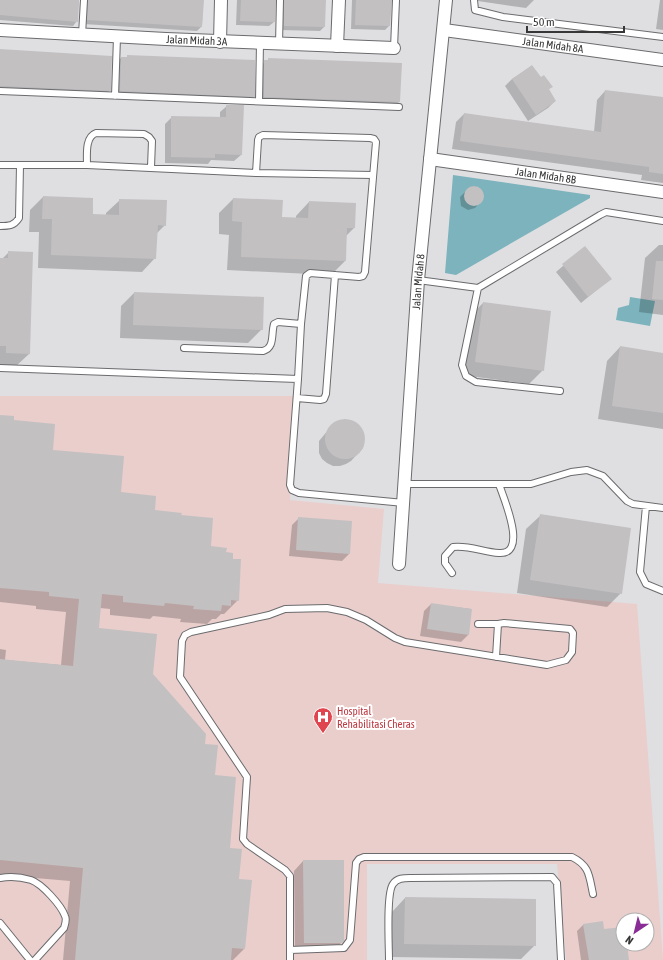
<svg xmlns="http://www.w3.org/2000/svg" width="663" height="960" font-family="'Asap Condensed',sans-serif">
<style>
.medical{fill:#e9cecc;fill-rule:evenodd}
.water{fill:#7cb3bd}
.shadow{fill:#0003}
.building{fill:#c3c0c2}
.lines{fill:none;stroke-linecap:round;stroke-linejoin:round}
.service-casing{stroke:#6b6b6e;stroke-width:8}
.minor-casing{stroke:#6b6b6e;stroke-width:14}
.service{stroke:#fff;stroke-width:6}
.minor{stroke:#fff;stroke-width:12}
.labels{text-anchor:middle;stroke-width:4;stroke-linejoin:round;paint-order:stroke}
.street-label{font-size:11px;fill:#373738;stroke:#fff}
.health-label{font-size:11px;fill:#be3a42;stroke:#fff;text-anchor:start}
</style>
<rect width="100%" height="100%" fill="#dfdfe2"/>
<path class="medical" d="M0,396H294L290,500L384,509L378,583L637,604L663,960H566L557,864H367V960H0ZM623,920H647V944H623Z"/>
<path class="water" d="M453,175L590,195V198L456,275L445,273Z
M630,297L655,301L650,326L616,320L618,308L629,305Z"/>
<path class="shadow" d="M0,0H79L77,21L73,26L0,20Z
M80,0H203L202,26L197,31L83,24L84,5Z
M237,0H275L274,22L269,26L236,25Z
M276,0H325L324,27L320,31L280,30L278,1Z
M352,0H390L389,26L385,30L351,29Z
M471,0H534L526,8Z
M660,0H663V30L656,29Z
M0,50L110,90L105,95L0,91Z
M128,56L254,96L249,101L116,95L117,62L121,58H126Z
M269,59L399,102L395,106L259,101L260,66Z
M532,66L540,78L551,87L548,90L555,101L548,108L528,121L505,86L512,79Z
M605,91L663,98V183L641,180L642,175L452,149L456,122L464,114L594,132L597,100Z
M227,106L241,155L234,161L211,160L208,164L165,163V124L172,117L220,118V112Z
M475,186L482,191L483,199L475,208L468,210L461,206L460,197L468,189L471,187Z
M43,197L92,215L106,216V213L120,200L165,225L156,234L155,258L142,272L38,268L39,232H29L30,210Z
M233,199L281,218H296V216L309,202L354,228L346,236L345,261L331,275L227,270L229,235L219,234V213Z
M659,245H663V315L639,312L645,258Z
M585,247L610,279L581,303L556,272Z
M9,252L29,354L15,367H0V259H2Z
M134,293L262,329L248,343L120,338L121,306Z
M483,303L543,370L529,384L462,375L470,316Z
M620,347L663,354V429L598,419L607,361Z
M0,416L13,421L52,451L120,493L153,511L180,516L210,547L225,553L238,600L224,614H221L216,619H212L207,624L180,622L181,619L153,616L150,619L110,615V609L100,608L98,629L152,674L204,745L214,776L229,849L238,880L250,881L244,949L233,960H63L70,881L0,875V649L6,650L5,660L61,665L66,612L36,609V606L0,602Z
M346,420L352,421L361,429L364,435V442L363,448L351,461L346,464L340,466H333L327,463L322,459L319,453V441L334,423L340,421Z
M540,516L621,593L607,607L517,593L526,529Z
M299,518L349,554L342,561L289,556L292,525Z
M431,604L471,609L468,635L461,642L420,636L424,611Z
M303,861L342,942L332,952H295L294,871Z
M405,898L535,945L521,959L391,957L392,912Z
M584,924L604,930L623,928V944H626L628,960H581L577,931Z"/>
<path class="building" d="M0,0H79L78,22L0,15Z
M88,0H204L202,27L87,20Z
M241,0H276L275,22L240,21Z
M284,0H326L325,27L284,26Z
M356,0H392L390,26L355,25Z
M0,49L112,56L111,91L0,86Z
M127,55L255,60V97L120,91L121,57H127Z
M268,58L402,63L400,102L264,97V60H268Z
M532,65L541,77L544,75L553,87L549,89L556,101L536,115L512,79Z
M605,90L663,97V174L649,172V167L460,141L464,113L601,132Z
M226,105H244L242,155L215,154V158L171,157V116L226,117Z
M464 196a10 10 0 1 1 20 0a10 10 0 1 1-20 0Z
M43,196L93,198V214L119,215V199L167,200L166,226L158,225L156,259L51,255L52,219H42Z
M233,198L283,200L282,217L308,218L309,201L356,203L355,228H347L346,261L241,257L242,222L232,221Z
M585,246L612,279L588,297L562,264Z
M8,251L33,252L30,354L6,353V346H0V258H8Z
M656,261H663V300L652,299Z
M134,292L264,297L263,330L133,325Z
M483,302L551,311L544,371L475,362Z
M620,346L663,353V413L612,406Z
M0,415L14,416V420L55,424L53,450L124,456L121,492L156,496L155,510L182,513L181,515L213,518L211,546L227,548L226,552L233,553V559H241L239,601L231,600V606L222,605L221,611L193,609L194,606L165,603L164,606L123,602V596L102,594L99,628L157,634L153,674L206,734L205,744L218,745L215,775L236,777L230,848L242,849L239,879L252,880L245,949L232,948L231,960H75L83,868L0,860V659L73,666L79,599L49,596V592L0,588Z
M325 439a20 20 0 1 1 40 0a20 20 0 1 1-40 0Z
M540,514L631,528L622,594L530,580Z
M298,517L352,521L350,554L296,550Z
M431,603L472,609L469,635L427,629Z
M303,860H344V941L342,943H304Z
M405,897L536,899V946L404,944Z
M603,921L604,929L623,927V944H627L629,960H589L583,924Z"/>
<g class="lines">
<defs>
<path id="service" d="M474,0L475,10L503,17L663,37
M82,35L84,0
M279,44L280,0
M394,48L396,0
M0,91L399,107
M115,96L117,37
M259,101L260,43
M0,165H87L256,173L373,175
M87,165C87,154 85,137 96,133L144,134L149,137L152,141L151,167
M256,173L258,140L259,137L263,135L370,138L374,139L376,142L365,272L363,276L359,277L310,273L306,276L301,324L298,379
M0,226C9,226 14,226 19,218L20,165
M418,280L478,288L600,215L606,212L663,221
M478,288L462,365L466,376L476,382L560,391
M184,348L263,351C275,348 271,334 274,324L278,322L301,324
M0,368L298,379L290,485L292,490L299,493L404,503
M297,398L320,400L324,399L326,394L335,275
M405,484H531L571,472L587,470L603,476L627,501L633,504L663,508
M646,506L640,572L646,584L663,591
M452,573L445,563V556L453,547C469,545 483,552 499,553C529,555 503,497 499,484
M496,657L498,624
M0,878C10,876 21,877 31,880C42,884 61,905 65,916C67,920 65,924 64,928L35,960
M0,923L30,960
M290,950L344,948L350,940L356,863L359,859L364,857H572C590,866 589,876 593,894
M290,960V876L285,870L247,844L243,839L247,777L180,677L182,641L185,635L191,632L269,615L285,609L327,608L347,612L366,620L395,638L405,642L547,665L566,660L572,652L573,633L570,629L504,623L498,624H478
M389,960C389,946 386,893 393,884C397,878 404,878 410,878L552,877L557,883L561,960"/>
<g id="minor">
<path id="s1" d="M0,30L166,39L394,48"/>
<path id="s2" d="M444,30L663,60"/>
<path d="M220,42L221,0"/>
<path d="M337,46L339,0"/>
<path id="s3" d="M430,159L663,192"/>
<path id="s4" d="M399,564L418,280L446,0"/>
</g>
</defs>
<use href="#service" class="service-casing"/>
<use href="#minor" class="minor-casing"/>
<use href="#service" class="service"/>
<use href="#minor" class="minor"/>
</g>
<defs>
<symbol id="hospital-pin" viewBox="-11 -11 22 30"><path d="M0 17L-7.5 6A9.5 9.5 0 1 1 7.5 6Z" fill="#e0444e" stroke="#fff"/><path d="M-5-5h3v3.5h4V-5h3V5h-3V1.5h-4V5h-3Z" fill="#fff"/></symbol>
</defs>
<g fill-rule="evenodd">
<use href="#hospital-pin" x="312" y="706" width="22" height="30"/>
</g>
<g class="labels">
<g class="street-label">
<text dy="4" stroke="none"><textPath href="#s1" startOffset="197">Jalan Midah 3A</textPath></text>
<text dy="4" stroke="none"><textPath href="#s2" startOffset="110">Jalan Midah 8A</textPath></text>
<text dy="4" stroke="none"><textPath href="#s3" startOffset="117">Jalan Midah 8B</textPath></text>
<text dy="4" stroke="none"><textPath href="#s4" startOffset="283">Jalan Midah 8</textPath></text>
</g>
<g class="health-label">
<text x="337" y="715">Hospital<tspan x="337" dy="13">Rehabilitasi Cheras</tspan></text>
</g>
</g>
<g transform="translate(635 932) rotate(215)"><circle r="19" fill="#ffffff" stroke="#afafaf"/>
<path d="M0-3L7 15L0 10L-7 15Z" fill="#892c96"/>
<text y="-6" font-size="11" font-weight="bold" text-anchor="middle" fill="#373738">N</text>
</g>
<path d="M527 26v6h97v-6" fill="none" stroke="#373738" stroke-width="2"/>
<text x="533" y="26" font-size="12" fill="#373738" stroke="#ffffff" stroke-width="3" paint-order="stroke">50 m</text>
</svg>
